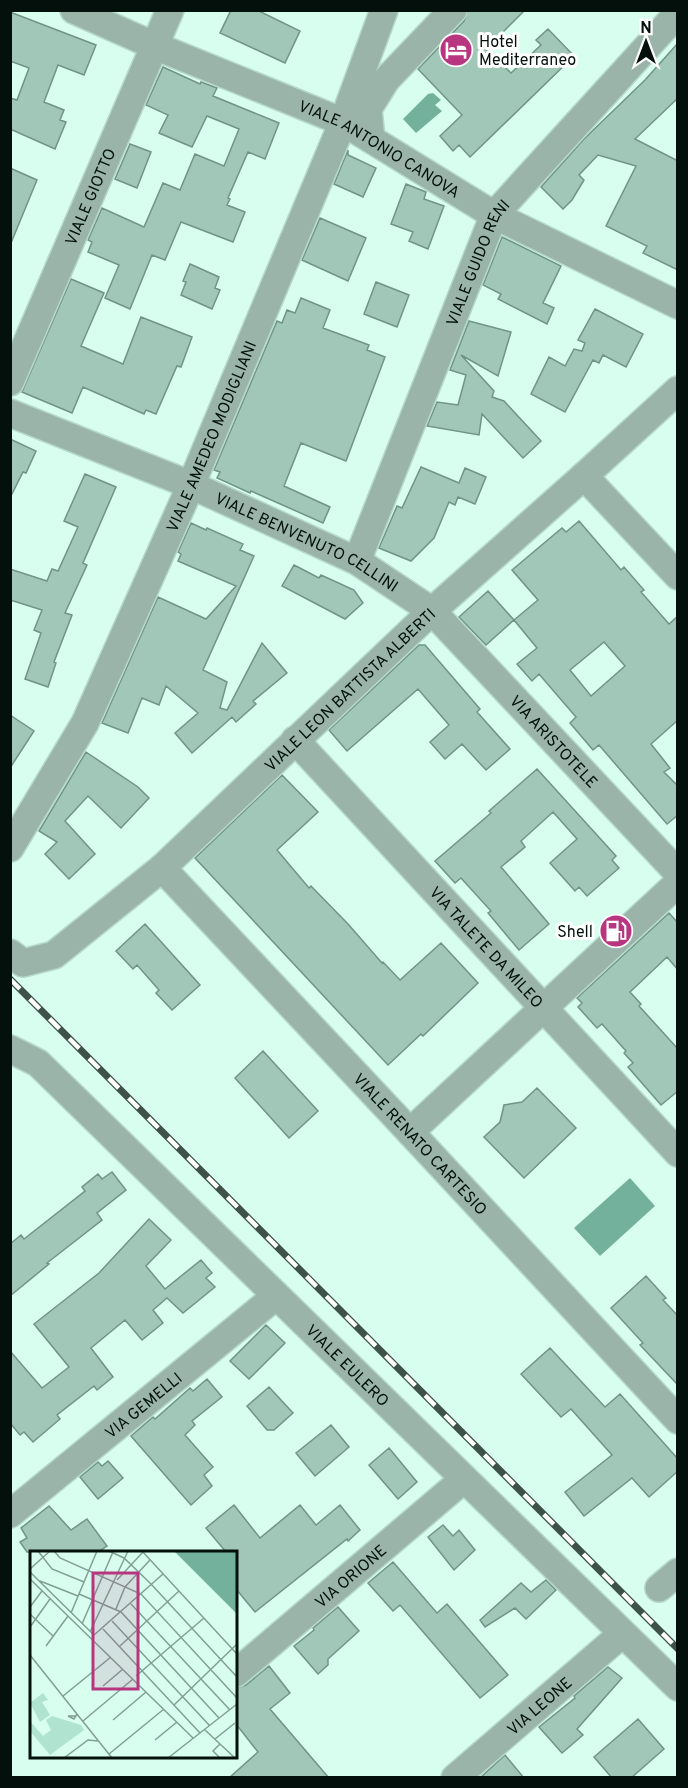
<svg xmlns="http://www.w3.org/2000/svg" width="688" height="1788" font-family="Overpass,sans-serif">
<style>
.water{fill:#74b19c}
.building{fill:#a1c7b9;stroke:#709486;stroke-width:1.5;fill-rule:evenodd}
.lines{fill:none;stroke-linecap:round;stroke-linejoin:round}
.minor-casing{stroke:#b5d8cb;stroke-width:30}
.minor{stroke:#9ab4aa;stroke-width:27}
.rail-casing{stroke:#3e524a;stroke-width:7}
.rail{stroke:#fff;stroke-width:4.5;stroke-dasharray:14;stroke-linecap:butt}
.labels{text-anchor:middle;stroke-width:6;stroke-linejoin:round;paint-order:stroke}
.poi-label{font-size:16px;fill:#03100b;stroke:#fff;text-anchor:start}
.street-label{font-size:16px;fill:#03100b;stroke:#fff}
.inset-road{fill:none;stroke:#829f94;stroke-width:1.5}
.view{fill:#b8367f;fill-opacity:0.15;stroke:#b8367f;stroke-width:3}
.inset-edge{fill:none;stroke:#03100b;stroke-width:3}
</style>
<rect width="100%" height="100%" fill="#d7feef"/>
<path class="water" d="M433,93L441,100L435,105L442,111L416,133L403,119L428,94Z
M630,1178L655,1206L600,1256L574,1228Z"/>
<path class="building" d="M231,10H257L300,31L285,63L220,33Z
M468,10H525L486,49L511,73L541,45L536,40L548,29L574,56L470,157L459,145L453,151L440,136L462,115L418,69L464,21Z
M10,12L96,45L84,75L58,65L44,102L64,110L60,120L66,122L55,149L10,129V98L17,100L29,68L10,61Z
M678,43V98L635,139L678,161V270L643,253L647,246L606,226L636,166L598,155L579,175L584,180L572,200L563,209L541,187L584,139L645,80Z
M163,67L200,84L201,82L217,88L213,96L279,123L265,159L248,152L228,198L230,199L227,205L245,212L233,242L181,222L165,260L152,255L130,309L105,298L119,265L88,252L92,242L88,240L102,208L144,227L163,183L180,190L195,154L224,166L239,129L207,116L192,147L159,133L168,115L146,105Z
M130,144L151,152L137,188L115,179Z
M348,150V155L376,168L363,197L334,184Z
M10,168L37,180L11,243H10Z
M406,184L426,192L424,199L444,206L428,249L409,241L413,232L391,224Z
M320,218L366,238L348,281L302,260Z
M502,237L561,266L543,303L554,308L547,324L498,299L501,294L483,285Z
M190,264L219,277L215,288L220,290L212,309L181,295L186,282L183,281Z
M71,279L104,293L81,346L123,364L141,317L192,337L181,367L177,366L156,414L146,410L144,414L83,387L72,413L22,392Z
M376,282L409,295L397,327L364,314Z
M301,298L330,310L323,328L369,345L367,350L385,357L346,461L301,443L284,486L330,507L323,523L251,491L250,493L217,478L220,472L214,470L277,321L282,323L287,310L295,313Z
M595,309L643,334L626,367L603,355L599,363L593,360L565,412L531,394L549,357L565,366L574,349L582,351L585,343L578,340Z
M469,321L511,332L498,376L461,355L494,391L492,397L504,401L541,441L523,458L482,414L479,435L427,426L437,402L458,405L466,375L450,370Z
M10,439L36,451L26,473L23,472L10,498Z
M421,467L459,483L465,468L486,477L475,504L458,497L455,505L449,502L434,538L411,561L379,548L397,506L402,508Z
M85,474L116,487L83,563L87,565L65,613L72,615L54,662L56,663L48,687L25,679L41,633L34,630L42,610L10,600V569L47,581L52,569L58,571L78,527L64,521Z
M579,521L621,570L624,567L644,590L641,592L669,624L678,616V720L651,744L670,768L664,772L678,786V815L667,824L599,745L593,750L570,723L576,717L539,674L532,681L517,664L537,648L514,620L538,600L512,570L562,528L566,532ZM604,642L625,666L591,696L570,670Z
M191,523L206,530L207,528L243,544L240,550L254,556L203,670L227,682L220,708L227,710L262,643L287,673L253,701L256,704L236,722L232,717L192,753L175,733L198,713L166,686L159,705L142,698L128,733L102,723L158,597L206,619L236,586L178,561L181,554L178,552Z
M294,565L319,578L321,575L354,590L363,603L345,619L282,586Z
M488,591L514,620L486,645L459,617Z
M419,645H425L480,709L477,712L510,749L486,770L462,744L445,759L430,742L449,725L418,689L347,751L329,730Z
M10,715L34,731L10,768Z
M86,752L138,787L149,798L121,828L88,796L65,821L95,854L69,879L45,854L57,842L39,831Z
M537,769L616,856L612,860L619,868L587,896L579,887L575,891L550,863L577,839L553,812L521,841L525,847L501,867L549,924L519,950L488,913L491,911L461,878L455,883L435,861L491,813L489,811Z
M282,775L318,812L277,850L309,888L311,886L348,924L382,963L383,962L400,980L441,943L478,983L423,1036L421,1034L388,1065L195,858Z
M669,913L678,923V970L667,957L630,992L641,1004L639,1006L678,1049V1091L661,1105L628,1067L633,1063L624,1053L626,1051L602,1024L597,1028L578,1007L582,1003L577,998Z
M145,924L200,985L172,1010L156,993L159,990L137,965L133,969L116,951Z
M263,1051L318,1111L289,1138L235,1078Z
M537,1088L576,1128L524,1178L484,1137L500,1122L504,1105L522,1102Z
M112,1172L126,1190L97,1213L102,1220L47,1263L49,1264L10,1296V1244L21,1235L24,1239L85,1191L82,1187L98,1174L102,1179Z
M149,1219L171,1240L146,1266L165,1289L201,1260L212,1273L206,1278L215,1287L183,1313L167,1298L153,1310L163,1323L142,1340L125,1320L91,1348L113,1377L97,1390L94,1386L57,1415L60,1419L33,1442L24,1432L20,1435L10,1423V1351L42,1388L69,1367L34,1324L99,1273Z
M646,1276L666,1298L663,1300L678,1316V1385L640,1345L643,1343L611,1308Z
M266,1325L285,1343L249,1379L230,1361Z
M550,1348L605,1407L620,1394L678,1459V1471L649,1497L632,1478L584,1516L565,1492L612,1455L571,1409L561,1417L521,1374Z
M207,1379L222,1397L192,1421L195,1425L185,1435L213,1467L204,1475L212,1486L191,1505L131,1436L153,1417L155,1419L190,1388L193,1391Z
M269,1387L293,1413L274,1430H267L247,1406Z
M331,1425L349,1447L315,1476L296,1453Z
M389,1448L417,1482L398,1499L369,1465Z
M108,1461L123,1478L98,1499L80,1477L98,1462L102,1466Z
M234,1505L260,1538L300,1505L316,1525L340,1505L360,1530L348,1541L347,1539L255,1612L236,1589V1552H226L206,1528Z
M49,1506L71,1530L87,1519L107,1546L98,1552H27L20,1542L27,1538L21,1528Z
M443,1525L453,1536L459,1530L475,1550L454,1570L428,1537Z
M393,1562L437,1613L447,1604L508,1675L480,1698L400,1605L393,1611L368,1583Z
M546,1580L556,1590L526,1619L515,1608L485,1627L480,1620L521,1583L531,1592Z
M338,1607L359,1631L328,1659V1665L318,1674L294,1646L314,1630L313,1628Z
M269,1666L290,1693L270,1709L329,1778H229L258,1752L236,1724V1688L246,1685Z
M608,1667L622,1678L577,1729L583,1735L562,1753L539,1727L575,1698L574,1696Z
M638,1719L664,1749L631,1778H612L594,1757Z
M505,1755L524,1778H480Z"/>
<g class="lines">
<defs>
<g id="minor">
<path id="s1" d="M74,10L155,46L343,122L494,215L678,305"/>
<path d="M371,139L368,109L386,80L453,10"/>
<path id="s2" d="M10,382L170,10"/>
<path id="s3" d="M10,413L191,485L357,561L432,611L678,873"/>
<path d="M584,476L678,576"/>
<path id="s4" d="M357,561L494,215L678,13"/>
<path id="s5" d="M295,740L678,1153"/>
<path id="s6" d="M10,848L85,723L191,485L343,122L384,10"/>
<path id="s7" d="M162,868L410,1132L678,1420"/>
<path id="s8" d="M10,953L23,963L54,955L162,868L432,611L584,476L678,390"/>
<path id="s9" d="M10,1049L38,1063L678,1687"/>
<path d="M410,1132L678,883"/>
<path id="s10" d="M10,1514L276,1296"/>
<path d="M659,1588L678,1572"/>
<path id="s11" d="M236,1673L464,1479"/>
<path id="s12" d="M455,1778L622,1634"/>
</g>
</defs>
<use href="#minor" class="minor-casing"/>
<use href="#minor" class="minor"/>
<defs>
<path id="rail" d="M10,979L678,1649"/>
</defs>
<use href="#rail" class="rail-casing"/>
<use href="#rail" class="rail"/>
</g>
<defs>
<symbol id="hotel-disc" viewBox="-11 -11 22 22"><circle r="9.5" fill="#b8367f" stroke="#fff"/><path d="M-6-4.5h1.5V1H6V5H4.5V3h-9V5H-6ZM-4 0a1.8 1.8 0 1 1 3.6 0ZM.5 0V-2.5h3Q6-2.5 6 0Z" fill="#fff"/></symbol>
<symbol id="fuel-disc" viewBox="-11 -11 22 22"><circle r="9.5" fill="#b8367f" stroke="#fff"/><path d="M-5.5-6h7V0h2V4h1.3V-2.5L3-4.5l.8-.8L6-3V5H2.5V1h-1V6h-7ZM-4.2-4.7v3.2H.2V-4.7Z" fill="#fff"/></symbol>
</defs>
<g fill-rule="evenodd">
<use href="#hotel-disc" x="437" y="31" width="38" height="38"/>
<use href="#fuel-disc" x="597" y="912" width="38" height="38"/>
</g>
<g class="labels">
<g class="poi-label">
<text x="479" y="47">Hotel<tspan x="479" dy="18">Mediterraneo</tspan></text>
<text x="593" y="937" text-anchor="end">Shell</text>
</g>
<g class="street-label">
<text dy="6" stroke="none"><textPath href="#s1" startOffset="336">VIALE ANTONIO CANOVA</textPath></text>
<text dy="6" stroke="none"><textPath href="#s2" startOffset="202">VIALE GIOTTO</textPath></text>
<text dy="6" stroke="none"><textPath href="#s4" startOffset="322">VIALE GUIDO RENI</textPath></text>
<text dy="6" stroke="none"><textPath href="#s6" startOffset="459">VIALE AMEDEO MODIGLIANI</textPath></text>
<text dy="6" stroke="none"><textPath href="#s3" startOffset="324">VIALE BENVENUTO CELLINI</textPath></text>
<text dy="6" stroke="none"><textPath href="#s8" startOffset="446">VIALE LEON BATTISTA ALBERTI</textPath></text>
<text dy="6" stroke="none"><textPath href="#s3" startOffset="646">VIA ARISTOTELE</textPath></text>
<text dy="6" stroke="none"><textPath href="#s5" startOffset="282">VIA TALETE DA MILEO</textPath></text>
<text dy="6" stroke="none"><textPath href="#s7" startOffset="378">VIALE RENATO CARTESIO</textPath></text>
<text dy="6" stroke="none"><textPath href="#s9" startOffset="464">VIALE EULERO</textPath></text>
<text dy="6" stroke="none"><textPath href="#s10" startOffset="172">VIA GEMELLI</textPath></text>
<text dy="6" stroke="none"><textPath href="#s11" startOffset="150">VIA ORIONE</textPath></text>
<text dy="6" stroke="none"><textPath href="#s12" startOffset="111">VIA LEONE</textPath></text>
</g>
</g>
<g transform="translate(30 1551)">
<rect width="207" height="207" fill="#d7feef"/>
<path d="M13,142L18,149L12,151L20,164L10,171L0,152ZM22,165L51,174L54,179L20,204L0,180V170L13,185L21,179L16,169Z" fill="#b0e3d0"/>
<path d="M144,0H207V63Z" fill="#74b19c"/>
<path class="inset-road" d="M8,0L22,18L54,31M24,0L30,7L111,43L207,147M79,0L94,7L121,33L207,126M112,0L207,103M0,18L20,0M0,21L64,84L133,23M0,28L163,187M87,29L113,1M10,30L48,45M49,43L91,61L189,167M101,53L200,159M0,56L12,40M86,58L95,36L120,9M41,62L67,0M0,63L23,85M82,70L180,175M52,73L83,1M0,76L20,48M73,78L170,182M60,81L98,0M16,95L38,65M90,95L149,40M0,104L82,207M106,125L174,67M73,135L93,118M33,145L81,106M144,154L207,93M45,165H38L44,168L47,163M83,169L116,141M53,170L103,128M175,179L205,207M185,188L205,172M125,189L147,171M79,203L134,158M34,207L58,189L68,190M138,207L207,153M190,207L183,200L190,193"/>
<path class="view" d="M63,22H108V138H63Z"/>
<rect width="207" height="207" class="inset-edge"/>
</g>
<rect width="688" height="1788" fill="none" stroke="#03100b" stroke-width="24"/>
<g transform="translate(646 42)" stroke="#ffffff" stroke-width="4.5" paint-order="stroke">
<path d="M0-4.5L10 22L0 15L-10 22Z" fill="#03100b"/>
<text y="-9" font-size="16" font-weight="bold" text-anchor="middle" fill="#03100b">N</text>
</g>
</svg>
